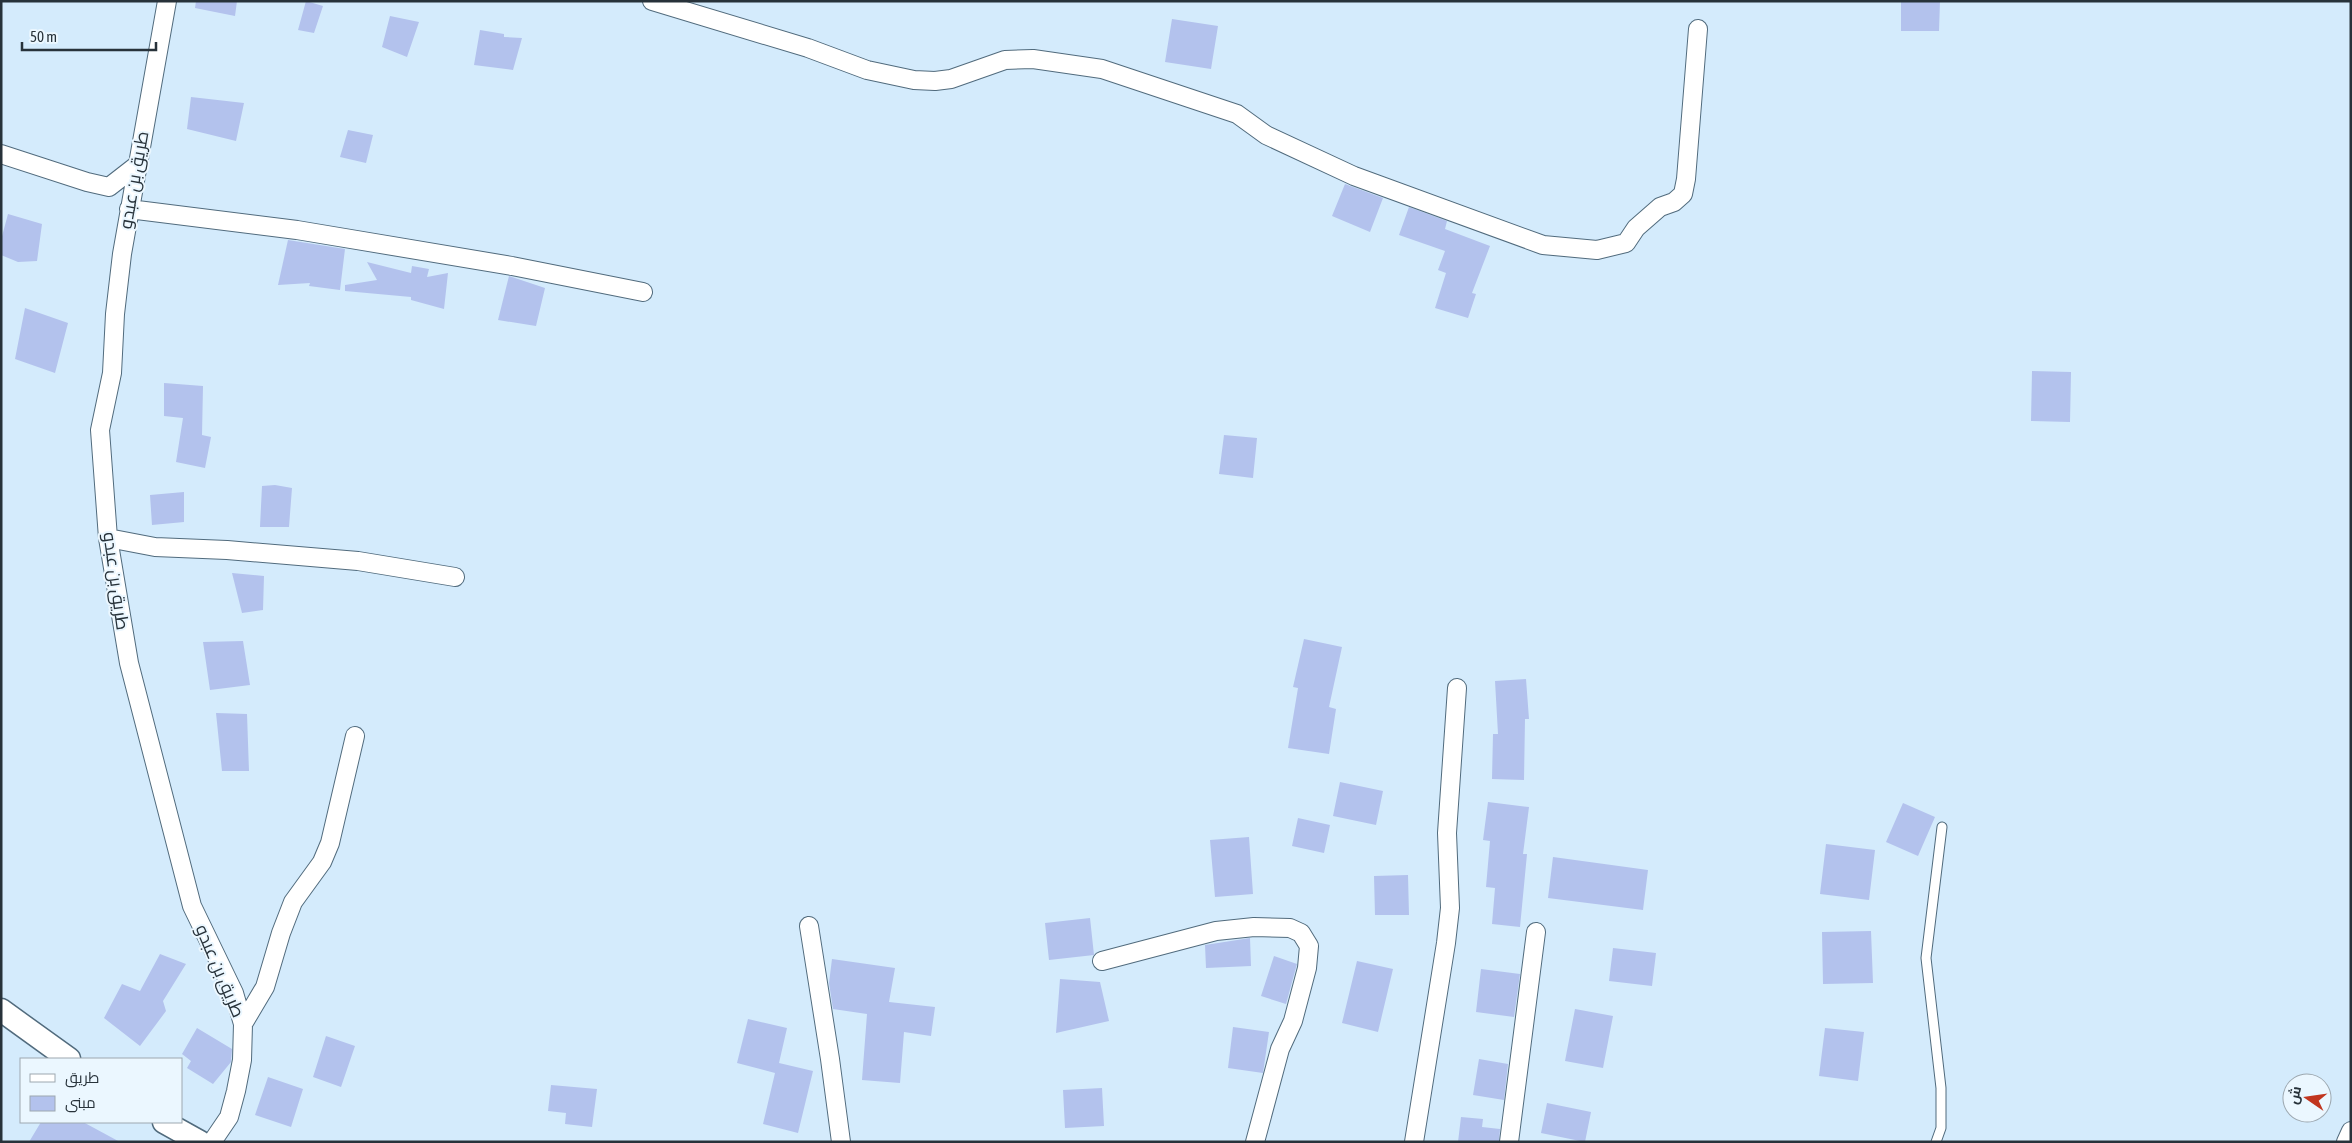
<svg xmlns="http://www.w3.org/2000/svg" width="2352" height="1143" font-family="'Asap Condensed',Cairo,sans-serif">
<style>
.building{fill:#b3c2ed}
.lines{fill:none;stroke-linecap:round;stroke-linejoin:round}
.service-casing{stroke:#516b7d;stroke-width:11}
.minor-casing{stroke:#516b7d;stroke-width:20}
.tertiary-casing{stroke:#516b7d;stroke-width:25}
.service{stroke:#fff;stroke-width:9}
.minor{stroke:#fff;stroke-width:18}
.tertiary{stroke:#fff;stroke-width:22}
.labels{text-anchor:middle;stroke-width:4;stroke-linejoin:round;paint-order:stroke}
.street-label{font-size:18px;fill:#27323a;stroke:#ebf7ff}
</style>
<rect width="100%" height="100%" fill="#d4ebfc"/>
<path class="building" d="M196,1H237L235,16L195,8Z
M306,1L323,6L314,33L298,30Z
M1901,1H1940L1939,31H1901Z
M390,16L419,22L407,57L382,47Z
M1172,19L1218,26L1211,69L1165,62Z
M480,30L504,34V37L522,38L513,70L474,65Z
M191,97L244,103L236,141L187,129Z
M348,130L373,135L366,163L340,157Z
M1345,184L1383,198L1370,232L1332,216Z
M1409,207L1447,221L1445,229L1490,246L1472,293L1476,294L1468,318L1435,308L1446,273L1438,270L1445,251L1399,235Z
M8,214L42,224L37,261L18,262L1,255V240Z
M288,240L345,249L340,290L309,286L310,283L278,285Z
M367,262L411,273L412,266L429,269L427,277L448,273L444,309L411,300V297L345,291V285L377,280Z
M509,276L545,288L536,326L498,320Z
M25,308L68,323L55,373L15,359Z
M2032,371L2071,372L2070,422L2031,421Z
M164,383L203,386L202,435L211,437L205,468L176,462L183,418L164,416Z
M1224,435L1257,438L1253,478L1219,474Z
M275,485L292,488L289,527H260L262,486Z
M184,492V522L152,525L150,495Z
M232,573L264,576L263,610L242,613Z
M1304,639L1342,647L1329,707L1336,709L1329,754L1288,748L1298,688L1293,687Z
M243,641L250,685L210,690L203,642Z
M1526,679L1529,719H1525L1524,780L1492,779L1493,734H1498L1495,681Z
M216,713L247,714L249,771H222Z
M1340,782L1383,791L1376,825L1333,816Z
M1488,802L1529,807L1523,854H1527L1520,927L1492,924L1495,888L1486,887L1490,841L1483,840Z
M1903,803L1935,817L1918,856L1886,842Z
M1298,818L1330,825L1324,853L1292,846Z
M1249,837L1253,894L1215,897L1210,840Z
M1826,844L1875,850L1869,900L1820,894Z
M1553,857L1648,870L1643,910L1548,898Z
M1408,875L1409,915H1375L1374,876Z
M1090,918L1094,955L1049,960L1045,923Z
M1871,931L1873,983L1823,984L1822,932Z
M1250,938L1251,966L1206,968L1205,945Z
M1613,948L1656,953L1652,986L1609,981Z
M160,954L186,964L163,1001L166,1011L140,1046L104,1018L122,984L140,991Z
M1274,956L1297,964L1286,1004L1261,996Z
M832,959L895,968L889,1002L935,1007L931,1036L904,1032L900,1083L862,1080L867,1014L833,1009L829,983Z
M1357,961L1393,969L1378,1032L1342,1023Z
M1481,969L1520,974L1514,1017L1476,1012Z
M1060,979L1100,982L1109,1021L1056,1033Z
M1575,1009L1613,1016L1603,1068L1565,1061Z
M748,1019L787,1028L779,1063L813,1071L798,1133L763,1124L775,1073L737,1063Z
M1233,1027L1269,1032L1263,1073L1228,1068Z
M197,1028L232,1049L231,1062L213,1084L187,1068L191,1061L182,1054Z
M1825,1028L1864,1032L1858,1081L1819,1076Z
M326,1036L355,1046L341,1087L313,1077Z
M1479,1059L1508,1064L1504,1100L1473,1095Z
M268,1077L303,1089L291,1127L255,1115Z
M551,1085L597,1089L592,1127L565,1124L566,1113L548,1111Z
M1102,1088L1104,1126L1065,1128L1063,1090Z
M1547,1103L1591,1112L1585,1142L1541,1133Z
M1461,1117L1483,1119L1482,1127L1500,1129L1499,1142H1458Z
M41,1122H83L120,1142H29Z"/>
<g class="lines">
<defs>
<path id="service" d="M1936,1142L1941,1128V1088L1926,958L1942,827"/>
<path id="minor" d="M167,1L122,254L115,314L112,373L100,430L108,538L129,663L192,906L234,993L243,1024L242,1060L236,1091L229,1117L212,1142
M652,1L808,48L867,70L914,80L935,81L951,79L1005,60L1033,59L1102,69L1237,114L1266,135L1354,176L1543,245L1597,250L1626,243L1636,228L1660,207L1674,202L1683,194L1686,179L1698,29
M1,154L87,182L109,187L136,166
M129,209L297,230L512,266L643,292
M108,538L155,547L227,550L358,561L455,577
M809,926L830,1059L841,1142
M1102,961L1216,931L1254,927L1290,928L1301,933L1309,946L1307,968L1293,1021L1280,1049L1255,1142
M243,1024L265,987L281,933L293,902L322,862L330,843L355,736
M1414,1142L1446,943L1450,908L1447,833L1457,688
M1509,1142L1536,932
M2346,1142L2351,1131"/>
<path id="tertiary" d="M1,1010L69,1059
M164,1122L200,1142"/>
</defs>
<use href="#service" class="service-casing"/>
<use href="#minor" class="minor-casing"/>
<use href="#tertiary" class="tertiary-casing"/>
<use href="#service" class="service"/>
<use href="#minor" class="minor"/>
<use href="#tertiary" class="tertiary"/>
</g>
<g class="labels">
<g class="street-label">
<text transform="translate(134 180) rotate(-80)" y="6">طريق بن عبدو</text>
<text transform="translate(116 581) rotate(82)" y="6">طريق بن عبدو</text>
<text transform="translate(220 971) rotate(67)" y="6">طريق بن عبدو</text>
</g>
</g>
<rect width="2352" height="1143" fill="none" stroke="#27323a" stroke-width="5"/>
<rect x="20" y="1058" width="162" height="65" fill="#ebf7ff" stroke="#9da8b0"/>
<rect x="30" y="1074" width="25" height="8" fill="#ffffff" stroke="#9da8b0"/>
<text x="65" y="1083" font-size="15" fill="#27323a">طريق</text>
<rect x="30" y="1096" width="25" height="15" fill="#b3c2ed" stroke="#9da8b0"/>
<text x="65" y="1108" font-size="15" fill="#27323a">مبنى</text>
<g transform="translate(2307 1098) rotate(283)"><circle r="24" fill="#ebf7ff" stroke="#9da8b0"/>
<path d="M0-4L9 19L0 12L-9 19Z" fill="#c1351f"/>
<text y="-8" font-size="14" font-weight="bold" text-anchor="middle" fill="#27323a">ش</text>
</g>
<path d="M22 42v8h134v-8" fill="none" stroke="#27323a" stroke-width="2.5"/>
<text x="30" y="42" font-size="15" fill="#27323a" stroke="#ebf7ff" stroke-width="4" paint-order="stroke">50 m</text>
</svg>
